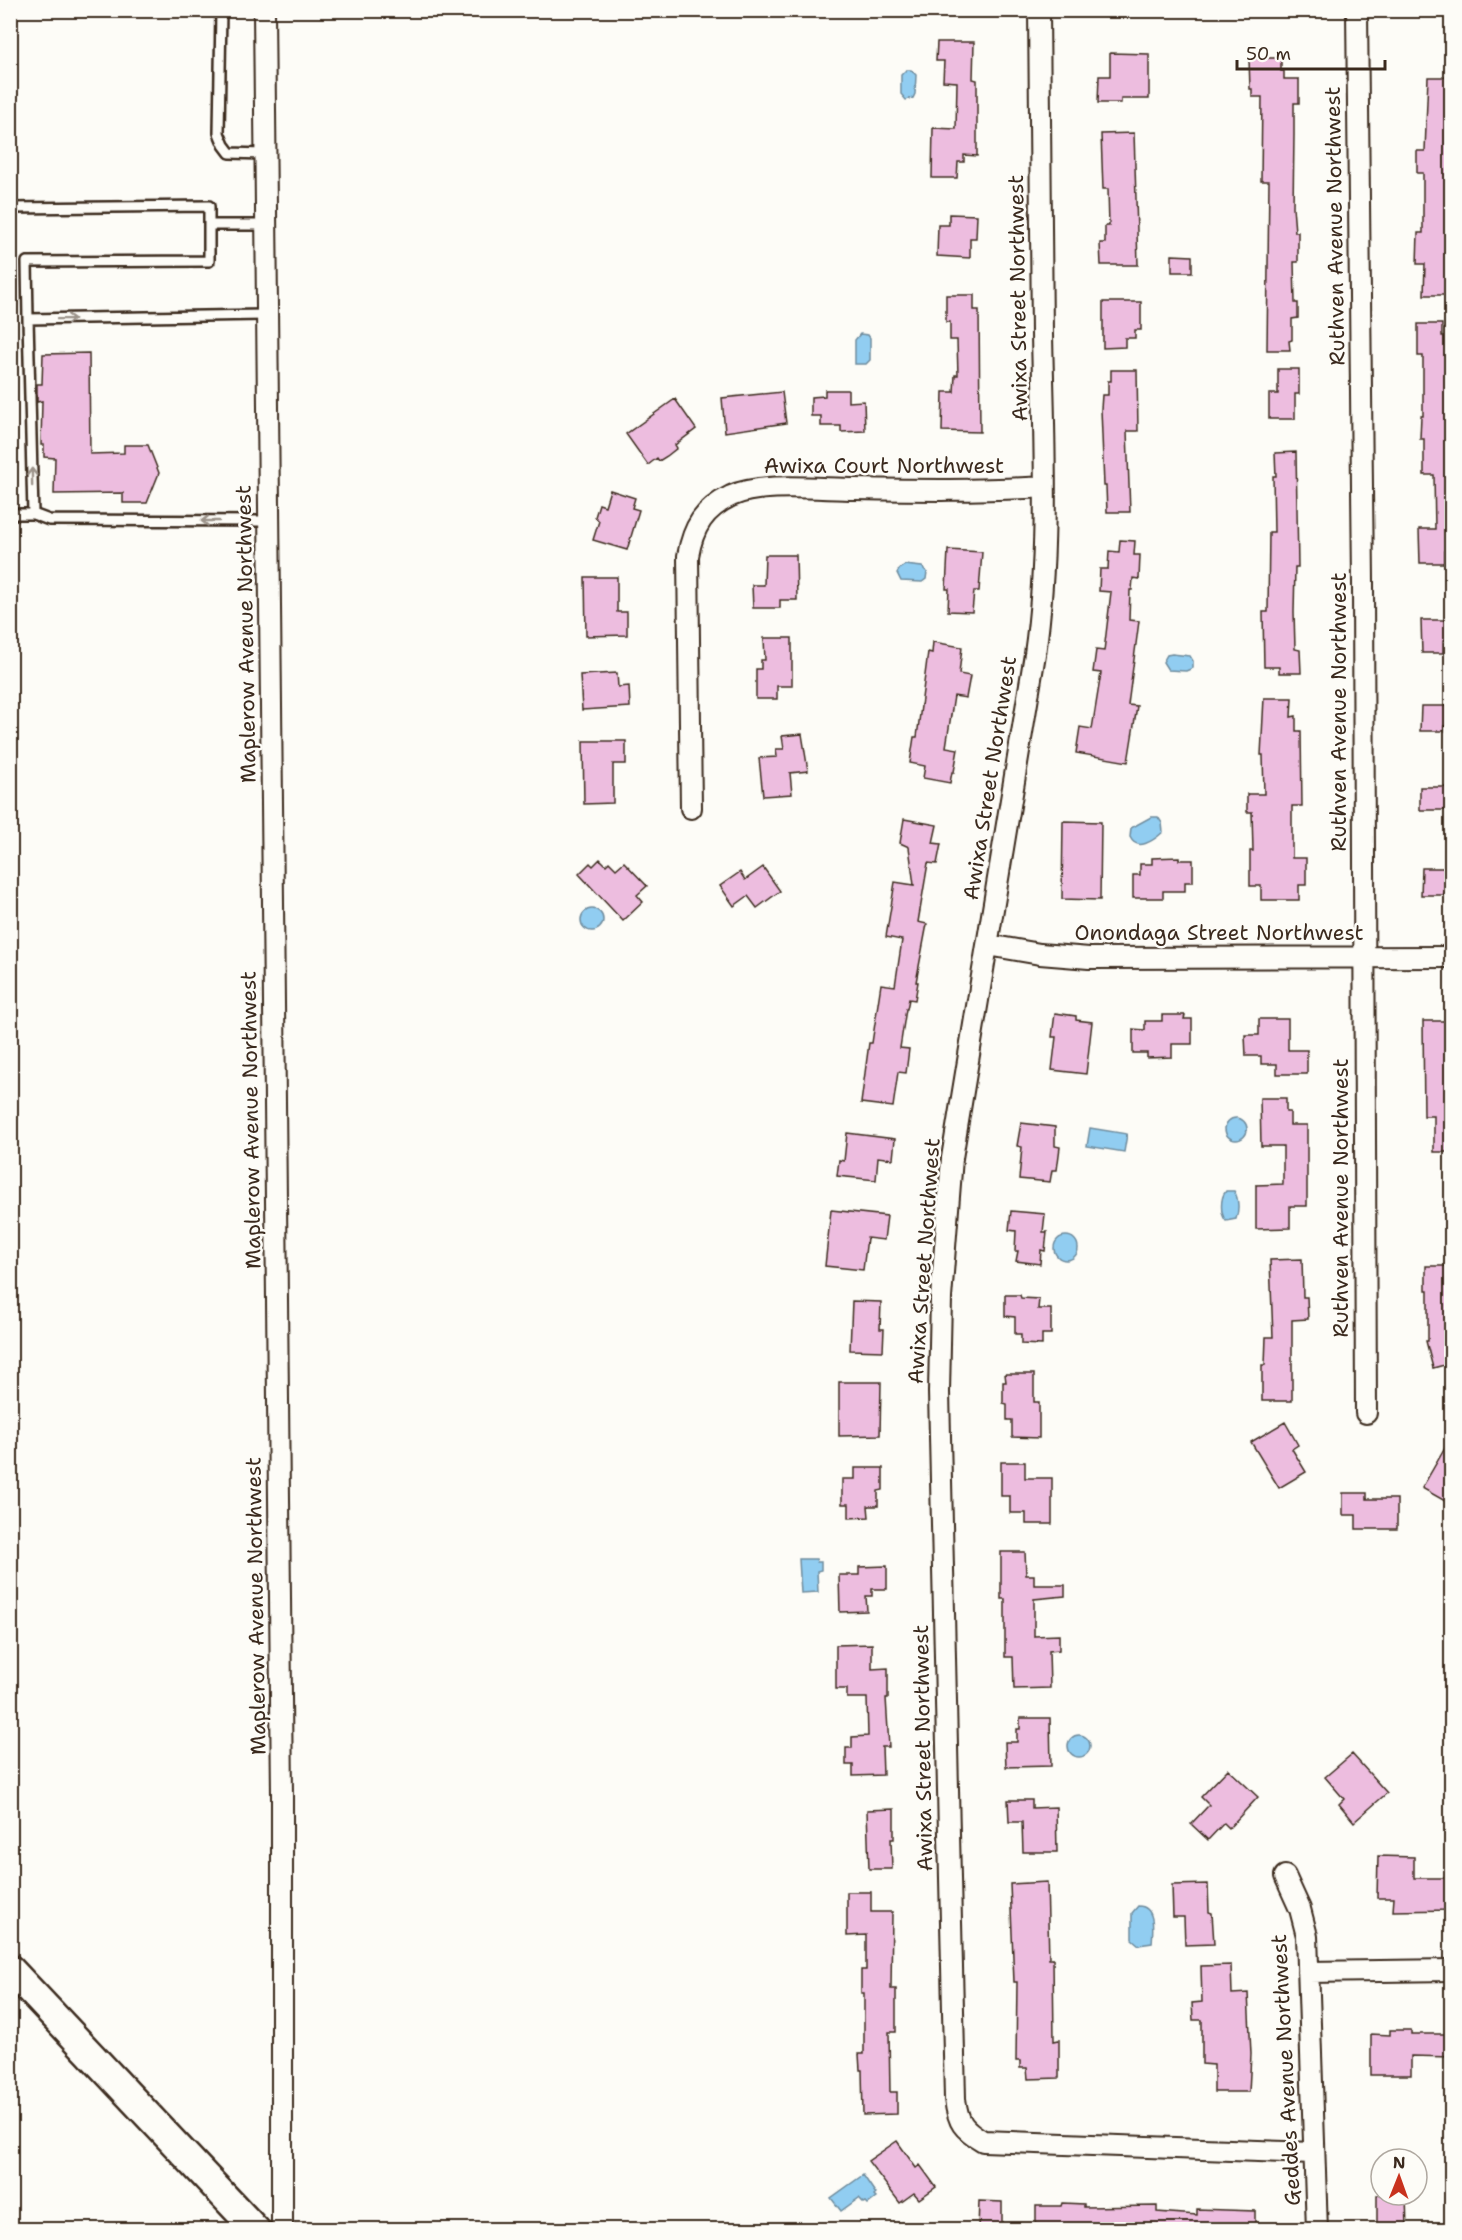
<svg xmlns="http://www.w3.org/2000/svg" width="1462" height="2240" font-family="'Shantell Sans',sans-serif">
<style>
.water{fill:#91cdf1;stroke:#6f8c9d;stroke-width:1.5}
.building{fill:#edbddf;stroke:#3b2a1e;stroke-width:1.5}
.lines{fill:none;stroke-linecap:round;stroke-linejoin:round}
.service-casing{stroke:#3b2a1e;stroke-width:14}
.minor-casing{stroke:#3b2a1e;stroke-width:24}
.secondary-casing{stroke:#3b2a1e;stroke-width:32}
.service{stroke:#fdfcf7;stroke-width:9}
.minor{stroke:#fdfcf7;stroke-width:20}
.secondary{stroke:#fdfcf7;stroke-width:27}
.oneway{stroke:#9c938a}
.labels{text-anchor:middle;stroke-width:5;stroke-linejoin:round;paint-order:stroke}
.street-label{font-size:21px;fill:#3b2a1e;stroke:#fdfcf7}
</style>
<rect width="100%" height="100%" fill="#fdfcf7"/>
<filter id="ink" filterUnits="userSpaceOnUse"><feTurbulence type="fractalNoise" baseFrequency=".0167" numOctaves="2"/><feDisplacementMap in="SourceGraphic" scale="12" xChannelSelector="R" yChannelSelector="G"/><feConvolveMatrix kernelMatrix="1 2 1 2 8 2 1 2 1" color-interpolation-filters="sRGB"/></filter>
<g filter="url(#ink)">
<path class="water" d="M906,70H911L916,75L915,94L913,98L906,100L901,94V75Z
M860,334L868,335L870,338V360L866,364H855V340Z
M905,565L922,567L927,572L926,579L922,582L901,581L897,573L900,568Z
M1172,654L1190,656L1193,661V668L1186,671L1168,670L1163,662L1167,655Z
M1151,817H1158L1162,823L1163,832C1153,841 1137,852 1130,837L1131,828Z
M581 920a11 11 0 1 1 22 0a11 11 0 1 1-22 0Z
M1225 1129a11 11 0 1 1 22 0a11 11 0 1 1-22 0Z
M1090,1128L1127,1134L1124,1152L1087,1146Z
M1226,1191H1234C1239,1199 1239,1211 1236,1219L1226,1221C1220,1214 1220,1198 1226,1191Z
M1054 1248a12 12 0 1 1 24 0a12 12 0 1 1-24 0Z
M799,1559H816L817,1562H821V1570L817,1571L818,1592L801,1593Z
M1068 1746a11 11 0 1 1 22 0a11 11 0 1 1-22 0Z
M1138,1906C1156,1906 1153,1930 1152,1943L1139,1945L1132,1939V1913Z
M863,2175L876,2194L874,2196L876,2198L868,2204L866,2202L864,2203L859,2198L841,2211L831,2198Z"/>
<path class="building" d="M937,42H974L973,79L977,80V156L964,155V162H958L957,178H932L933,128L956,129L957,82L943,81L944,61H936Z
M1110,53L1149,54V99H1121V103H1098L1099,76H1110Z
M1249,58H1281V71H1284V79H1299V103H1294V135L1293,207L1295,232H1298V262H1294L1295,303H1298V318L1292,319V340L1289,341L1290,350H1267L1269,181H1261L1262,97H1252V89H1250Z
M1428,77H1452V295H1424L1425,264H1417L1418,233H1423V173H1417V151H1425Z
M1134,133L1138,265H1101L1100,243H1105V226H1109L1108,189H1103L1101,134Z
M949,214L977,215L976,238H970V258L937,256L938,225H949Z
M1172,255L1192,256V272H1172Z
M946,295H974V310H979L980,432L942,431L943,392H954L955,375H958L957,340H950V322H946Z
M1103,302H1141V330H1135V338H1125V347L1103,348Z
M1418,324H1442V336H1449L1452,551H1444V563H1420L1419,529H1435L1434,475H1424V439H1420L1421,416H1423V356H1418Z
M89,353L90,454L124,453V445H148L159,473L147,503H123V493L54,494L55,458L44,457V445H41L42,401L37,402V384H42L43,354Z
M1278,369H1299V394H1295V419H1269V394H1278Z
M1111,370H1137L1138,431H1127L1130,512H1107L1106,486H1104L1101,409L1102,395H1108V381H1111Z
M825,390H848V402L864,401L865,431L841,432V426H821V416H811V397L825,396Z
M782,392L786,423L725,432L722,398Z
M675,399L696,429L675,445L677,448L667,456L659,461L657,458L648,465L626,434Z
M1296,452L1298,567H1295L1294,612L1295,649L1300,650L1301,673H1279V667H1264L1263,612H1268L1269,532H1274L1273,476H1276L1275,453Z
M610,490L635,498L632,508L639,510L627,550L593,540L599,521L595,517L599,504L605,506Z
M1120,540L1135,541L1134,555H1140L1139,579L1133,578L1132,590H1130L1129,620L1139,621L1128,705L1137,706L1128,762L1076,753L1080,727L1092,729L1101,673L1093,672L1096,650L1104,651L1111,592L1099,591L1100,569H1108L1109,551L1119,552Z
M948,550L982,552L979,591H974L972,612L948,611L949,589H946Z
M765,555H796L797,600H780V608H753L752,585H764Z
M585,577H617V612H627V635L586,636Z
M1421,620H1452V640H1443V653H1422Z
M764,638H792V686H777V699H756V669H761V660H765Z
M933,642L962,647L959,674L970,676L966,698L954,696L946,747L958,749L954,772H952L950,783L923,778L925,766L910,763L914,737H917L928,652L932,653Z
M617,673L618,687L629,686L630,707L582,710L580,675Z
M1264,698H1292L1291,717L1296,716V731H1301L1302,806H1292V858H1306V885H1299V900H1261V886H1250V851H1253L1252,812H1247V794H1264L1263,755H1261Z
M1421,706H1452V726H1444V731H1420Z
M802,734L808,771L790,773L792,794L763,796L759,758L777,757L776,749H784L782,736Z
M583,741H626V764H613V803L584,804Z
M1420,787H1452V810H1420Z
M904,819L937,825L933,843L941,844L937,864L928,863L918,922L927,924L916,982H918L915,1000L909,999L907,1009H906L900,1048L909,1049L906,1073L898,1072L893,1107L861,1103L869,1043H872L881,984L895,986L902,940L886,937L895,882L914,885L909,847L900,843Z
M1063,821L1101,822L1100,900L1062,899Z
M1179,857V860H1193V882H1185V891H1163V898H1133V875H1140V864H1152V858Z
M600,859L606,865L609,862L616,869L624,862L647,886L637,895L643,902L623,921L579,874L590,863L593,866Z
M763,867L780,891L757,908L748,896L734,906L720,886L740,872L745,880Z
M1422,868H1452V895H1421Z
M1055,1013L1076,1016V1020L1092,1022L1086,1074L1052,1070L1056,1037H1052Z
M1162,1015H1185L1184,1019H1192V1044H1172V1057L1147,1058V1053H1133V1029L1145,1030V1021H1162Z
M1259,1019H1288V1050H1307V1074H1277V1064H1261V1056H1246L1245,1035H1259Z
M1423,1021H1452V1152H1434V1116H1424Z
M1260,1098H1286V1112H1290V1125H1307V1206H1290V1228L1256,1229V1185L1283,1184V1146H1261Z
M1021,1123L1055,1127V1146L1060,1147L1057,1170H1052L1050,1182L1019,1179L1022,1147L1017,1146Z
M847,1133L895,1139L893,1159L878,1157L876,1180L837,1176L839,1160L844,1161Z
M831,1210L887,1216L884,1240L867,1238L863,1270L825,1266Z
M1011,1211L1045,1214L1043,1232H1047L1045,1251L1041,1250L1040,1264L1016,1261L1018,1251H1015L1016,1231L1009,1230Z
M1302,1259L1303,1297H1307L1308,1319L1292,1320V1401H1262V1365H1265L1266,1337H1273L1270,1260Z
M1426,1266H1452V1363L1433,1368L1426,1341H1428V1290H1426Z
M1005,1295H1020L1021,1298L1039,1299L1038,1309H1051V1334H1042V1345L1021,1344V1334H1015V1317L1005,1316Z
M852,1301L881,1302L880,1329H884L883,1351L850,1350Z
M1005,1374H1034V1402H1039V1438L1012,1437V1420H1007V1404L1003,1403V1382H1006Z
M839,1382H881L880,1435L839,1436Z
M1285,1422L1298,1445L1292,1449L1306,1472L1279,1488L1251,1442Z
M1452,1436V1505L1422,1488Z
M1001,1462H1025V1478H1052V1524H1026V1513H1010V1496H1001Z
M855,1468H883V1490L878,1491V1506H868L869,1517L849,1518V1504H842V1479H855Z
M1343,1493H1367V1499H1397V1529H1356V1515H1343Z
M1001,1552H1025L1026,1575H1034V1585H1065V1596L1034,1599V1636L1059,1635V1650L1049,1651L1050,1688L1014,1689L1013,1657H1005V1599H1001Z
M887,1566V1589H872V1596H866L867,1611L840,1612L839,1575H859V1567Z
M872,1644V1669L888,1668V1698H886L889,1747H882L883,1775L853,1776V1765H846V1748H852V1737L868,1736L867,1698H847V1689H836V1645Z
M1020,1718H1050L1051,1766L1006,1767L1005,1742H1017V1729H1020Z
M1352,1754L1387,1793L1354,1822L1339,1804L1344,1799L1325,1777Z
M1228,1769L1258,1797L1229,1828L1224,1823L1208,1840L1191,1824L1209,1805L1201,1797Z
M1008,1800H1032V1808L1056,1807L1057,1852H1023L1022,1822H1009Z
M894,1809V1839H891L892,1869H869L867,1810Z
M1378,1856L1414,1857V1878H1452V1910L1393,1911L1394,1898H1377Z
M1047,1882L1049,1959H1053L1054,2041L1059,2040V2078L1028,2079L1027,2068H1020V2061H1016L1017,1982H1014L1010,1884Z
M1208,1884L1209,1912L1212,1913L1214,1944L1185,1945L1184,1917H1173L1172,1885Z
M847,1892H871V1912H892L891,1989H896V2032H889L890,2092H897V2114L863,2115L862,2070H860L859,2054H864V1993H861V1970H866V1935L847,1936Z
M1231,1965L1232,1994L1248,1993L1251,2054L1249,2092H1214V2065L1202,2064V2020H1193L1192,2003L1202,2002L1201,1966Z
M1390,2030H1411V2034H1452V2057L1411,2056V2075H1371V2034L1390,2035Z
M897,2141L916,2168L920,2165L936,2187L919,2199L914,2193L900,2203L868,2161Z
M1377,2195H1406L1407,2229H1377Z
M979,2201L1002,2202V2229H978Z
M1062,2203L1084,2204V2207L1157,2206V2212L1197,2215V2209L1255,2211V2229H1036V2206H1061Z"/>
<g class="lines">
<defs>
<path id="service" d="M221,10L219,133L224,145L230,153L265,154
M10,208L209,206V261L27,262L28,319
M209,225H266
M267,315L28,319L33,514L49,520L269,521
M10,514H33"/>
<path id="minor" d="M264,10L282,1796V2230
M1039,10C1040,119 1041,227 1042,334C1044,440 1050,548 1035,654L952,1158L941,1298L939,1392L955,2099C958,2123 963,2129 983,2141L1314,2153
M1357,10L1363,582L1366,1413
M691,808L688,556C693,527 704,509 731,496C762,482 820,489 855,489C917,490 981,491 1044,487
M988,945L1040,954L1089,958L1452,957
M1285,1876L1300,1909L1307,1936L1317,2230
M1308,1972L1452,1970"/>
<path id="secondary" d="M10,1969L256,2230"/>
</defs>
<use href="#service" class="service-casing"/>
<use href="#minor" class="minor-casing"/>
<use href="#secondary" class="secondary-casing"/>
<use href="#service" class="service"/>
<use href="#minor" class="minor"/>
<use href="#secondary" class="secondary"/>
</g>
<defs><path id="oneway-shaft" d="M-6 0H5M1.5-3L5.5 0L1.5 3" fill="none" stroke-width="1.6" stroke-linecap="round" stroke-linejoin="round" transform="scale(1.5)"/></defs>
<g class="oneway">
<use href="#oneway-shaft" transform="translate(66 319) rotate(-1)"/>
<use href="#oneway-shaft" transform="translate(32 477) rotate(-91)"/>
<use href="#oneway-shaft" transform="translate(210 521) rotate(-180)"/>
</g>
</g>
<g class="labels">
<g class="street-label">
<text transform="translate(1335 226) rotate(-91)" y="7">Ruthven Avenue Northwest</text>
<text transform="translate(1018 298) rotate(-91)" y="7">Awixa Street Northwest</text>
<text x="884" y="473">Awixa Court Northwest</text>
<text transform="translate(246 634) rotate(-91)" y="7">Maplerow Avenue Northwest</text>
<text transform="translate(1339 712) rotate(-90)" y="7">Ruthven Avenue Northwest</text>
<text transform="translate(990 778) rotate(-81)" y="7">Awixa Street Northwest</text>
<text x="1219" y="940">Onondaga Street Northwest</text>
<text transform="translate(251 1120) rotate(-91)" y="7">Maplerow Avenue Northwest</text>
<text transform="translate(1341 1198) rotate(-90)" y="7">Ruthven Avenue Northwest</text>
<text transform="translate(924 1261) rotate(-86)" y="7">Awixa Street Northwest</text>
<text transform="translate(256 1606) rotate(-91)" y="7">Maplerow Avenue Northwest</text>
<text transform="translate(923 1748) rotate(-91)" y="7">Awixa Street Northwest</text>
<text transform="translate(1286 2070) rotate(-93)" y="7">Geddes Avenue Northwest</text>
</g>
</g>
<rect width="1462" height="2240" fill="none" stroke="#fdfcf7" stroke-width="36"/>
<rect x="18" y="18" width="1426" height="2204" fill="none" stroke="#3b2a1e" stroke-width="2" filter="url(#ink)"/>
<g transform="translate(1399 2177) rotate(1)"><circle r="28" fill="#fdfcf7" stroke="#afa8a0" stroke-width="1.5"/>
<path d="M0-4.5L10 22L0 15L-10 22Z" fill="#c8321e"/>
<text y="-9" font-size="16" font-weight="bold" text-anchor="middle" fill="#3b2a1e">N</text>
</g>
<path d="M1237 60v9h148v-9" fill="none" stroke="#3b2a1e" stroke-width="3"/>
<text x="1246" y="60" font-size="18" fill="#3b2a1e" stroke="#fdfcf7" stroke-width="4.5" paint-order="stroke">50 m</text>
</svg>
